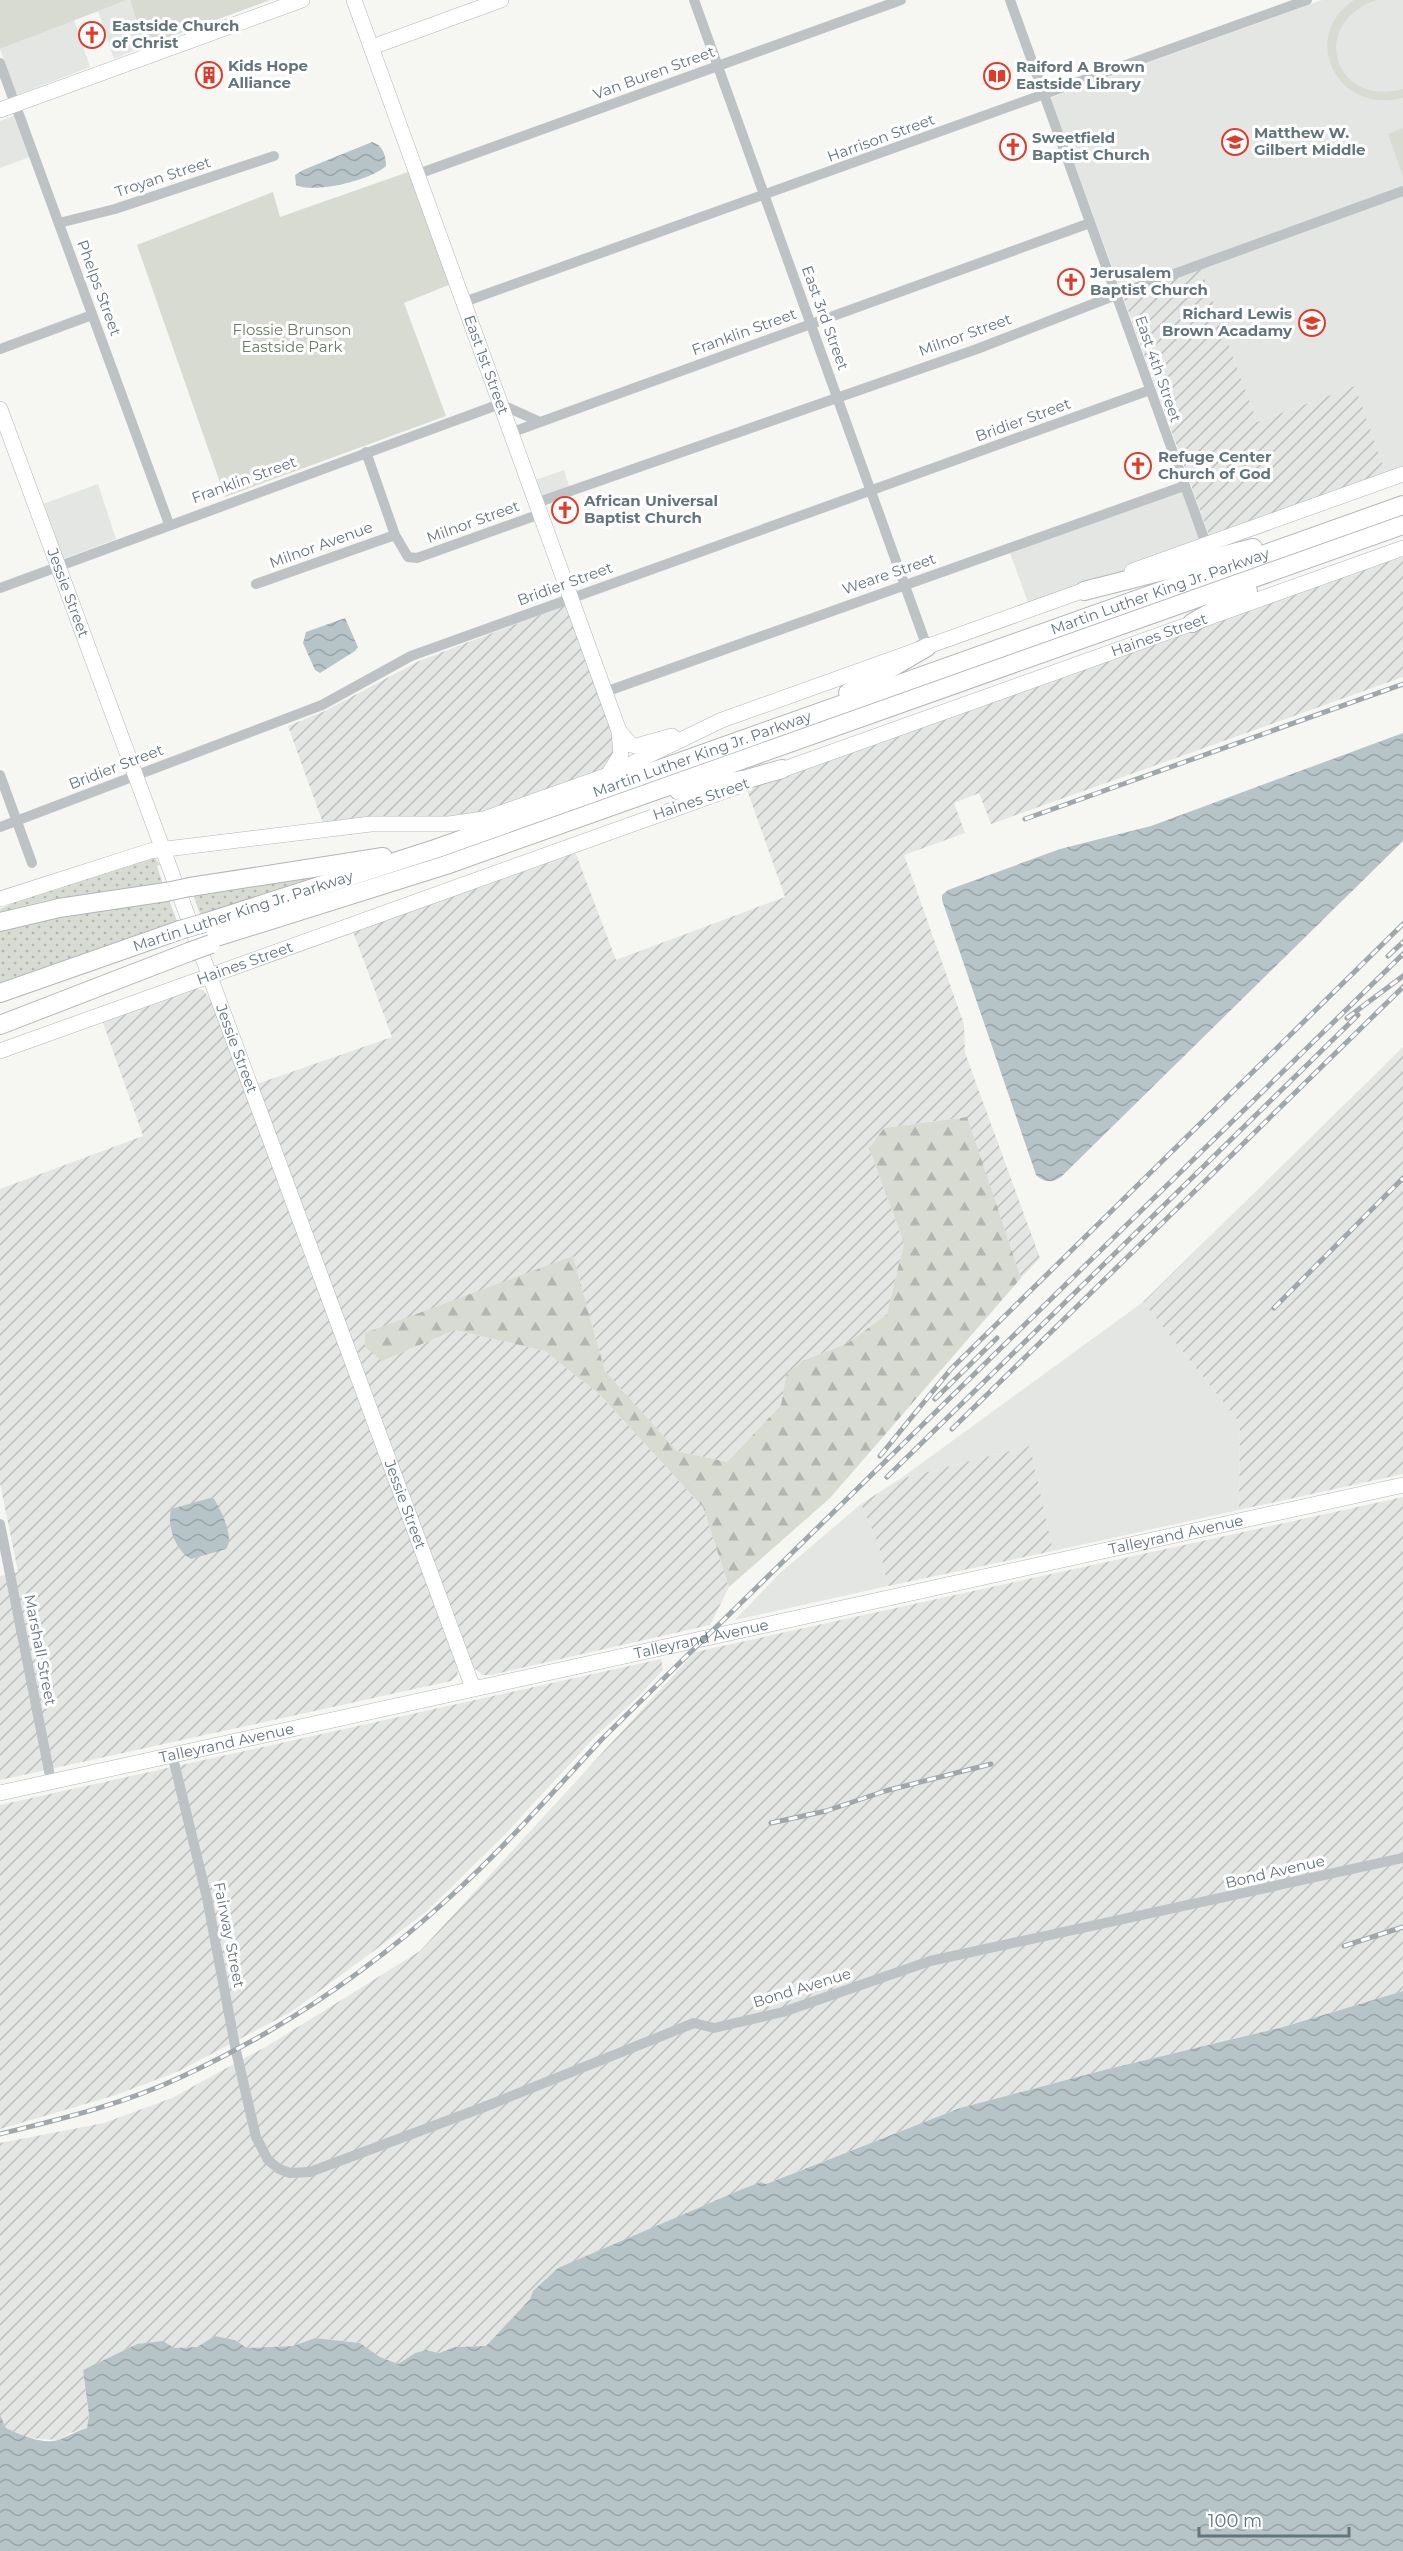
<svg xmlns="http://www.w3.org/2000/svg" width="1403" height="2551" font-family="Montserrat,sans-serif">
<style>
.built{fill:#e4e6e4}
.industrial{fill:url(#industrial-furrows)}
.grass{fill:url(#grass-dots)}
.forest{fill:url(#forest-firs)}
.park{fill:#d7dbd2}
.water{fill:url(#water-waves)}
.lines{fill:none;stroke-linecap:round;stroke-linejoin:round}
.secondary-casing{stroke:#b0b7ba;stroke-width:16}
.highway-casing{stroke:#b1b6b8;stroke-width:20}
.street{stroke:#bdc3c5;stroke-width:10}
.secondary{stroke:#fff;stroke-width:15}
.highway{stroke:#fff;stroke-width:18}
.rail-casing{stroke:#9fa7ab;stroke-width:5}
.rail{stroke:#fff;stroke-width:3;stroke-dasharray:9;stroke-linecap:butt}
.highway-bridge-casing{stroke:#b1b6b8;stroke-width:20;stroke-linecap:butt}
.highway-bridge{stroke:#fff;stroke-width:18}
.labels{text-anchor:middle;stroke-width:6;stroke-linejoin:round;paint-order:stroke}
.poi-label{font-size:15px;font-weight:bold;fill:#62757d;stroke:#fff;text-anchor:start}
.street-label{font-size:15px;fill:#62757d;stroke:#fff}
.park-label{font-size:15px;fill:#6c7b65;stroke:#fff}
</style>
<defs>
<pattern id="industrial-furrows" width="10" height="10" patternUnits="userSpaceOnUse" patternTransform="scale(1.5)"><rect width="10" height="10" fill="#e4e6e4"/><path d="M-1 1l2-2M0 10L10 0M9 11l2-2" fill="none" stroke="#bcbfbe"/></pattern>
<pattern id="grass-dots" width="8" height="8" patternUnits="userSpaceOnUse" patternTransform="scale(1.5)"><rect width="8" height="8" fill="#d7dbd2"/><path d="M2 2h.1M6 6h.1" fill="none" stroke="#b2b6b0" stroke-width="1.8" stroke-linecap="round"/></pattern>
<pattern id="forest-firs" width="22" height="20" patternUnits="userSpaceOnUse" patternTransform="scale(1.5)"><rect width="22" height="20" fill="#d7dbd2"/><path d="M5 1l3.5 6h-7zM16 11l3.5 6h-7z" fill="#b2b6b0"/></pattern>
<pattern id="water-waves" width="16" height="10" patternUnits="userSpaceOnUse" patternTransform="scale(1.5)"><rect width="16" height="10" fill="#b7c4c7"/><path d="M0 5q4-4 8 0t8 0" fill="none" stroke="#98a4a7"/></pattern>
</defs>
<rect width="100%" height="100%" fill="#f6f6f3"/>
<path class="built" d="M127,0H130L145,46L114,59L98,11Z
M1322,0H1403V471L1387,477L1355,386L1257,422L1198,260L1120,288L1050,98Z
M74,20L90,67L17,95L0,49Z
M24,112L38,154L0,168V121Z
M564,470L572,496L543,505L535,480Z
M98,484L116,539L63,559L43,504Z
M1192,488L1211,540L1029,605L1010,553Z
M1143,1302L1240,1423L1239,1510L1053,1551L1030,1446L900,1479Z
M861,1504L878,1543L888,1586L735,1620L779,1574Z"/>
<path class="industrial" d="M1198,260L1257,422L1355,386L1387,477L1211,540L1120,288Z
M1403,554V677L991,824L979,793L954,803L965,833L904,855L964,1024L965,1053L1040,1258L1021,1278L966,1117L884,1128L869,1148L904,1243L887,1314L848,1343L802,1361L786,1375L781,1405L727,1462L677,1451L605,1371L573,1256L382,1361L455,1330L545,1351L600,1395L703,1507L729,1587L710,1625L491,1675H483L470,1665L257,1084L392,1037L352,929L574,849L616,960L785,897L746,787Z
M566,605L616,738L611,767L478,816L324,826L288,726L325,711L419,661Z
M190,988L203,990L213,1003L458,1667L457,1676L451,1681L0,1780V1576L18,1572L0,1483V1189L143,1136L102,1020Z
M1403,1047V1474L1239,1510L1240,1423L1143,1302Z
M1030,1446L1053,1551L888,1586L878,1543L861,1504L900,1479Z
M1403,1497V1991L1283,2027L1104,2070L960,2108L765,2184L761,2182L745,2188L533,2291L530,2299L486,2346L455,2347L439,2353L426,2350L415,2353L398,2364L380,2357L360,2343L315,2338L293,2346L247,2348L235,2340L215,2336L197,2347L174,2348L137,2344L83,2370L89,2415L87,2428L70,2433L59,2440L28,2438L6,2428L0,2415V2143L104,2123L172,2098L269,2045L420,1951L695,1652Z
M661,1659L663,1670L638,1697L595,1737L508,1831L425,1913L291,2012L179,2071L116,2095L0,2129V1805Z"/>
<path class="grass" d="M155,858L160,865L157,866L163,884L47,900L0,912V909C49,886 102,866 155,858Z
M345,871L200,914L193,894Z
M168,898L177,921L0,984V926Z"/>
<path class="forest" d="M967,1117L1021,1278L830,1498L729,1587L703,1507L600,1395L545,1351L455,1330L382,1361L365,1347V1333L573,1256L605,1371L677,1451L727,1462L781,1405L786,1375L802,1361L848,1343L887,1314L904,1243L869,1148L884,1128Z"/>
<path class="park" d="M0,0H127L0,49Z
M130,0H270L145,46Z
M1354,0H1376C1307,25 1335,108 1403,89V98C1336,115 1299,36 1354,0Z
M1403,128V176L1388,134Z
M411,171L451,284L404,303L446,416L225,497L137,245L273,192L280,217Z"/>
<path class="water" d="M372,142C383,145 386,156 386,166C371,180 315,194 296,185L295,175L303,170Z
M345,618L358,647L355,651L320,673L315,670L303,643L306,632Z
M1403,733V841L1061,1177C1052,1183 1045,1183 1036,1175L942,900V895L948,890L1060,849L1151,826Z
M210,1498L214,1499C221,1510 235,1538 226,1549L191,1559C175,1550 167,1527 171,1509Z
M1403,1991V2551H0V2415L6,2428C20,2435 45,2446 61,2439C70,2435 77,2431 87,2428L89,2415L83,2370L137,2344L163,2341L174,2348L197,2347L215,2336L235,2340L247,2348L293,2346L315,2338L360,2343L380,2357L398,2364L415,2353L426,2350L439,2353L455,2347L486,2346L530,2299L533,2291L558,2268L745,2188L761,2182L766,2184L960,2108L1104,2070L1283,2027Z"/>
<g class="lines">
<defs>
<g id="secondary">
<path id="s1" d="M354,0L619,731L621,754L608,775"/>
<path d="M372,47L501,0"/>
<path d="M0,110L302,0"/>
<path id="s2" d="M0,409L473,1688"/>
<path d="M1132,571L1403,474"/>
<path d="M619,731L631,745L636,746L672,736"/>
<path id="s3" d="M773,773L1403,548"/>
<path d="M0,899L150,851L371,824H449L484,819L608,775L722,720L1093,587"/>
<path id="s4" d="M0,1051L736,787"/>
<path id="s5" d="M0,1793L1403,1485"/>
</g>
<g id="highway">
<path d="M1084,591L1253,548"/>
<path d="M1192,623L1248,591"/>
<path d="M848,693L927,647"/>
<path d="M679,791L747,779L782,769"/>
<path d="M190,887L383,857"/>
<path d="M0,922L59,908L166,892"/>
<path id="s6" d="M204,923L435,849L1403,505"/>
<path d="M210,939L446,865L1403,525"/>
<path d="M0,993L180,930"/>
<path d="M0,1025L189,952"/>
</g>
</defs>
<use href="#secondary" class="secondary-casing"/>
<use href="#highway" class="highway-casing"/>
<path class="street" d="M694,0L927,647
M1010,0L1206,544
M0,63L169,524
M418,174L901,0
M59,223L115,209L274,156
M464,302L1307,0
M0,349L92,315
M510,433L1090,223
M366,452L395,535L408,557L417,558L540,514
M536,503L977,349L1116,295L1403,191
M256,584L395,535
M0,588L500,404L540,422
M605,692L1184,486
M0,775L32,863
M0,827L322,705L411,656L1150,390
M0,1524L51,1781
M172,1754L207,1898L236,2051L256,2137L268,2160L279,2169L290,2173L310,2172L484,2107L694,2023L714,2028L783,2012L930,1961L1403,1858"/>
<use href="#secondary" class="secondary"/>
<use href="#highway" class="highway"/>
<defs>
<path id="rail" d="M1025,819L1403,684
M1388,956L1403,942
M1347,1018L1403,976
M1274,1308L1403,1178
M935,1399L997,1338
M952,1429L1403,987
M880,1456L951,1369L1403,924
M887,1477L1358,1015
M771,1823L826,1811L885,1791L991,1764
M1344,1946L1403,1927
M0,2134C61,2119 124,2104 181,2077C279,2032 372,1969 451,1896C505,1847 553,1792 602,1739L1403,954"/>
</defs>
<use href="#rail" class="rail-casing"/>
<use href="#rail" class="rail"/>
<defs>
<path id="highway-bridge" d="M166,892L190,887
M180,930L204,923
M189,952L211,944"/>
</defs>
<use href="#highway-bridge" class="highway-bridge-casing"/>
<use href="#highway-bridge" class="highway-bridge"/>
</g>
<defs>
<symbol id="church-ring" viewBox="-11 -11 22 22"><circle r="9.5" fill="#fff" stroke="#de3c2b" stroke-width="1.5"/><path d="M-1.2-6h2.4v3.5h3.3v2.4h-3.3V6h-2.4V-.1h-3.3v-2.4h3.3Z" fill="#de3c2b"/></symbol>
<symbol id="building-ring" viewBox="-11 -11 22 22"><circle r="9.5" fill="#fff" stroke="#de3c2b" stroke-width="1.5"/><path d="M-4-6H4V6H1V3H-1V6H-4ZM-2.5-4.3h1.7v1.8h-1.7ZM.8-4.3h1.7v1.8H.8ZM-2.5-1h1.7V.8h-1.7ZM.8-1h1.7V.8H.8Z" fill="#de3c2b"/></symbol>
<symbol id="library-ring" viewBox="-11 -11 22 22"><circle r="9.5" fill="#fff" stroke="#de3c2b" stroke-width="1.5"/><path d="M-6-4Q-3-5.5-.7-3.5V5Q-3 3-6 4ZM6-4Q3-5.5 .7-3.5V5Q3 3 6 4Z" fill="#de3c2b"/></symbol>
<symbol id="school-ring" viewBox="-11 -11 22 22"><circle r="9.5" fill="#fff" stroke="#de3c2b" stroke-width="1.5"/><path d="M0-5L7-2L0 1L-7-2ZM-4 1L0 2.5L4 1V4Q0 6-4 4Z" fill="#de3c2b"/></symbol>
</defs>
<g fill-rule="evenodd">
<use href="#church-ring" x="77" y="20" width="30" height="30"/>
<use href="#building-ring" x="194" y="60" width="30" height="30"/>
<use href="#library-ring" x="982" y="61" width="30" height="30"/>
<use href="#school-ring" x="1220" y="127" width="30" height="30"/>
<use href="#church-ring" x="998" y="132" width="30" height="30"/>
<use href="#church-ring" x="1056" y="267" width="30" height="30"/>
<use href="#school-ring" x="1297" y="308" width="30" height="30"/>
<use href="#church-ring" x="1123" y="451" width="30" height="30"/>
<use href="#church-ring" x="550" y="495" width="30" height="30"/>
</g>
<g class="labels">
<g class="poi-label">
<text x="112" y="31">Eastside Church<tspan x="112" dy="17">of Christ</tspan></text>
<text x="228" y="71">Kids Hope<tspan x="228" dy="17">Alliance</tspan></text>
<text x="1016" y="72">Raiford A Brown<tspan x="1016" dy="17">Eastside Library</tspan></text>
<text x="1254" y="138">Matthew W.<tspan x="1254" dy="17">Gilbert Middle</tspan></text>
<text x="1032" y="143">Sweetfield<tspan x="1032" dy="17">Baptist Church</tspan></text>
<text x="1090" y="278">Jerusalem<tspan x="1090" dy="17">Baptist Church</tspan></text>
<text x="1292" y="319" text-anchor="end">Richard Lewis<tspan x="1292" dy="17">Brown Acadamy</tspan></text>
<text x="1158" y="462">Refuge Center<tspan x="1158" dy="17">Church of God</tspan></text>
<text x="584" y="506">African Universal<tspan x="584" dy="17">Baptist Church</tspan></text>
</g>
<g class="street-label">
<text transform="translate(654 73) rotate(-20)" y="5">Van Buren Street</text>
<text transform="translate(881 138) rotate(-20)" y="5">Harrison Street</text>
<text transform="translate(163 177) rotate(-18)" y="5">Troyan Street</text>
<text transform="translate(99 288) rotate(70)" y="5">Phelps Street</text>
<text transform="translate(825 318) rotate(70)" y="5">East 3rd Street</text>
<text transform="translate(744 332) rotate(-20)" y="5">Franklin Street</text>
<text transform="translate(965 335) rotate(-20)" y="5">Milnor Street</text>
<text dy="5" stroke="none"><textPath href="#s1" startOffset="388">East 1st Street</textPath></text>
<text transform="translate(1158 369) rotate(71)" y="5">East 4th Street</text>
<text transform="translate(1023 420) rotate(-20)" y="5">Bridier Street</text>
<text transform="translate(244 480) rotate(-20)" y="5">Franklin Street</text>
<text transform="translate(473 522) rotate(-20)" y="5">Milnor Street</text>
<text transform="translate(321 545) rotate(-20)" y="5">Milnor Avenue</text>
<text transform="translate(889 574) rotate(-19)" y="5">Weare Street</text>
<text transform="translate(565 584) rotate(-20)" y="5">Bridier Street</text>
<text dy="5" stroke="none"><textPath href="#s6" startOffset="1012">Martin Luther King Jr. Parkway</textPath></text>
<text dy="5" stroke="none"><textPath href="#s2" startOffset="196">Jessie Street</textPath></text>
<text dy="5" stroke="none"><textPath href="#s3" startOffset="410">Haines Street</textPath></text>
<text dy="5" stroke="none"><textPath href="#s6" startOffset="526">Martin Luther King Jr. Parkway</textPath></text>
<text transform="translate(116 767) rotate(-21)" y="5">Bridier Street</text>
<text transform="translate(701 799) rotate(-19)" y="5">Haines Street</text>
<text transform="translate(243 911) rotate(-18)" y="5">Martin Luther King Jr. Parkway</text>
<text dy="5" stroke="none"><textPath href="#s4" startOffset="260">Haines Street</textPath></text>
<text dy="5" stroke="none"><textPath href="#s2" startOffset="682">Jessie Street</textPath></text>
<text dy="5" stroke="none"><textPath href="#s2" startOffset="1168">Jessie Street</textPath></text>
<text dy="5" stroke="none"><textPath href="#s5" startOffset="1204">Talleyrand Avenue</textPath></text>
<text dy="5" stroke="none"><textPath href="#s5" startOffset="718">Talleyrand Avenue</textPath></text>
<text transform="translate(40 1650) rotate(79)" y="5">Marshall Street</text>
<text dy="5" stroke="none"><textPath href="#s5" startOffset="232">Talleyrand Avenue</textPath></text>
<text transform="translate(1275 1872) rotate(-13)" y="5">Bond Avenue</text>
<text transform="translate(229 1935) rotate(79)" y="5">Fairway Street</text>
<text transform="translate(802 1988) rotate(-17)" y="5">Bond Avenue</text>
</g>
<g class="park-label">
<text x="292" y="335">Flossie Brunson<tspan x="292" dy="17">Eastside Park</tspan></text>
</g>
</g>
<path d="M1199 2527v9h150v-9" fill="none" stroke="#62757d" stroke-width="3"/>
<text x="1208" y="2527" font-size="18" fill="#62757d" stroke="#ffffff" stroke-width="4.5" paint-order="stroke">100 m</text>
</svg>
